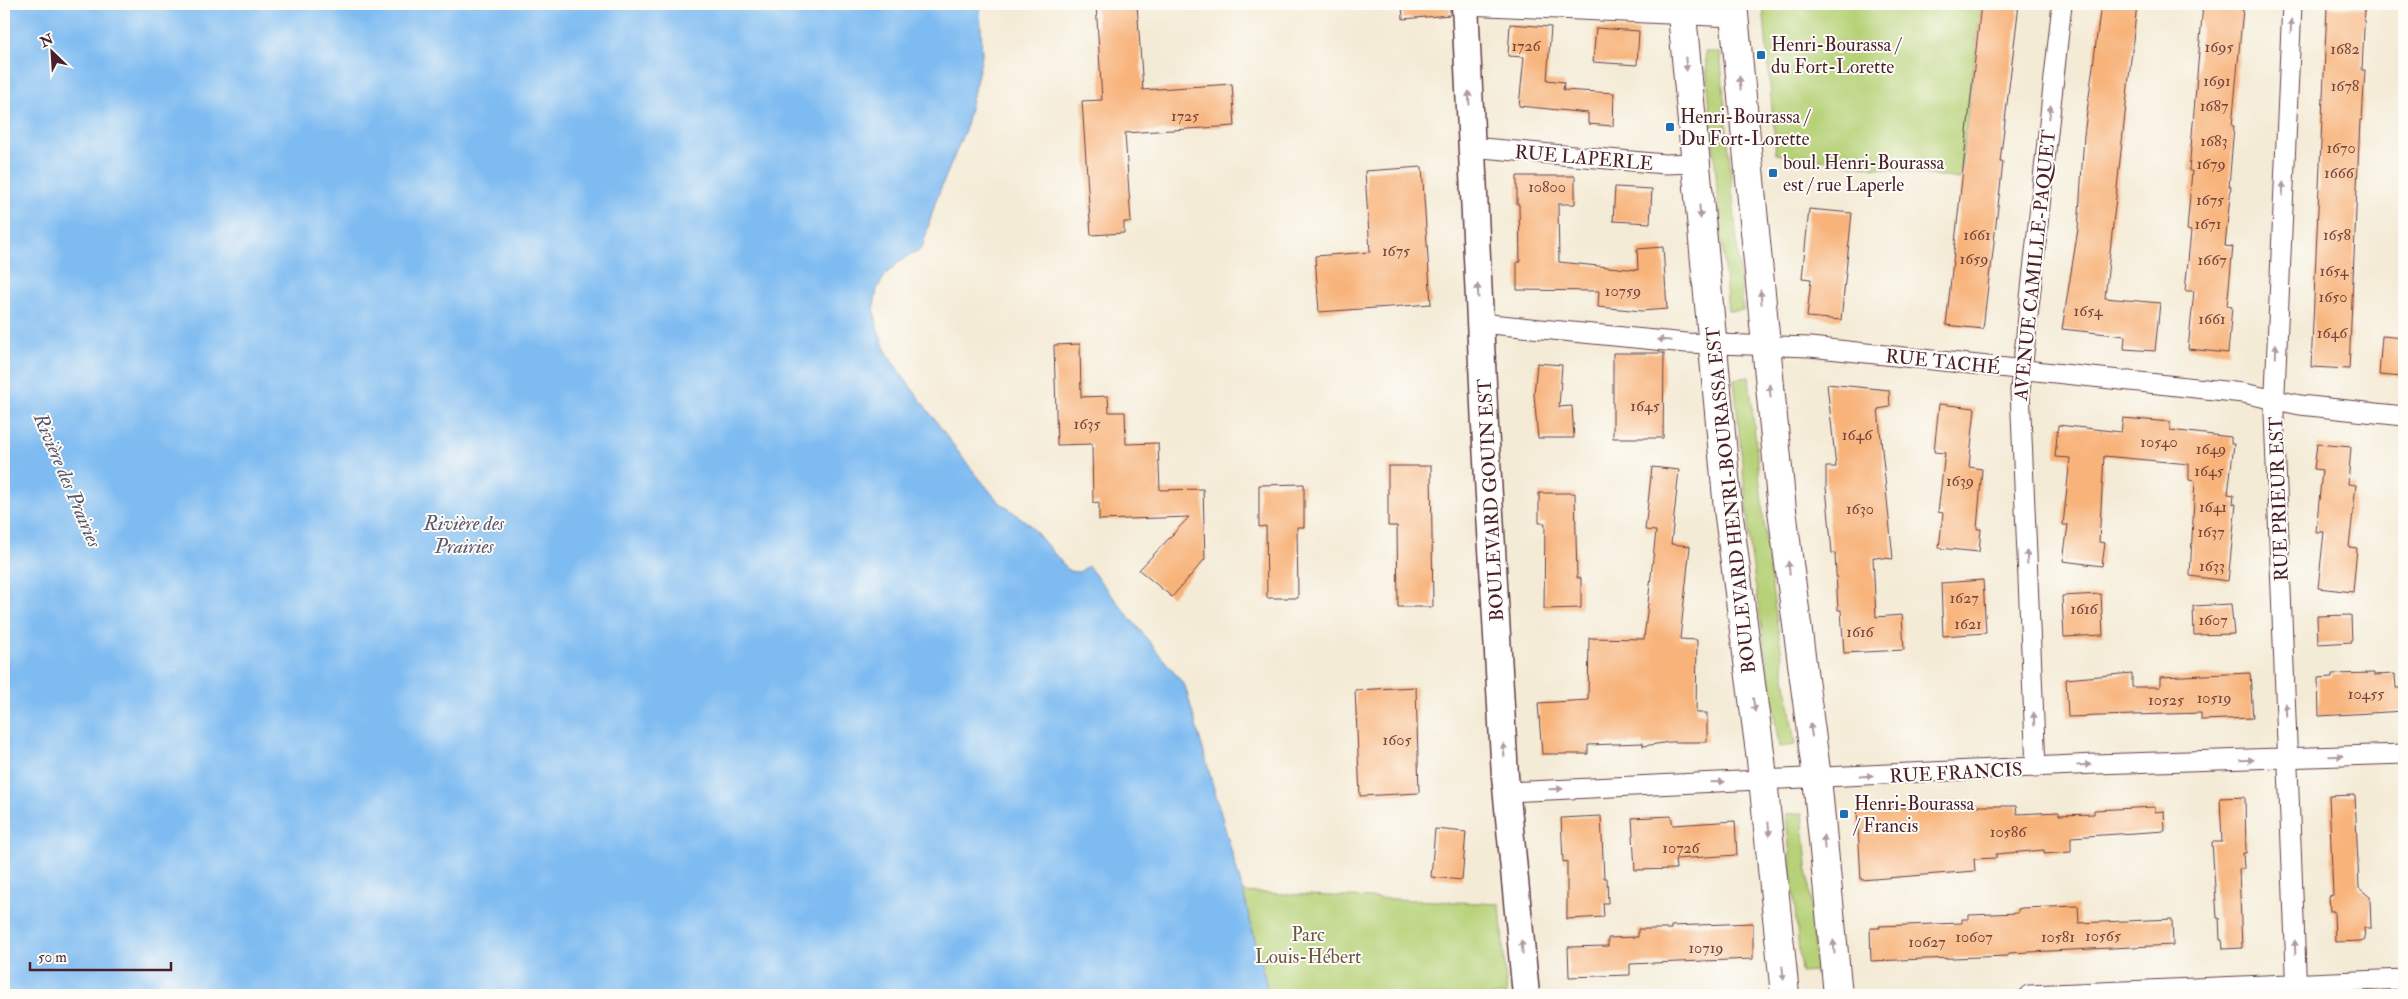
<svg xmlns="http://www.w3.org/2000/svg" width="2408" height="999" font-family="'IM FELL Double Pica',serif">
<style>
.green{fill:#b6d177;stroke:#807851}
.water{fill:#7ebbf1;stroke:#646d8e}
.building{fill:#f8b37a}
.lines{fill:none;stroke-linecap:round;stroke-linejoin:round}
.street-casing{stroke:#643e45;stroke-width:21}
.secondary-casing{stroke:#643e45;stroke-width:29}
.primary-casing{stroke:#643e45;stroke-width:30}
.street{stroke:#fff;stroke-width:19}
.secondary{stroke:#fff;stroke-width:26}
.primary{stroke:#fff;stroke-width:28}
.oneway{fill:#ae9aa0}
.poi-dot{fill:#1f6fb2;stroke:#fdfcf7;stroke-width:2}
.labels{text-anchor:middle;stroke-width:4;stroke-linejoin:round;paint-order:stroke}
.number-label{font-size:16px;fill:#76443f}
.poi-label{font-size:19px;fill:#4a1f2b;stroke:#fdfcf7;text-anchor:start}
.street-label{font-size:19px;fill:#4a1f2b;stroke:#fdfcf7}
.park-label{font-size:19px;fill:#6a5442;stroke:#fdfcf7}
.water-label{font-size:20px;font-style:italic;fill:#5c5670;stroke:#fdfcf7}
</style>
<rect width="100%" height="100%" fill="#fdfcf7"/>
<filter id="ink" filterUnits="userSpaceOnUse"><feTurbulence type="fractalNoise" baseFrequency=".02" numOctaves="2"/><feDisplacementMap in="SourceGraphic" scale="10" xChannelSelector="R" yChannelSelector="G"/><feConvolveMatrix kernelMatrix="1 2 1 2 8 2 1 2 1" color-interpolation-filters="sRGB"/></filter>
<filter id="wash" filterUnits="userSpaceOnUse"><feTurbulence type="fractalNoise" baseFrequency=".0096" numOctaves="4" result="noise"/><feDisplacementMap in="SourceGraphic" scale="20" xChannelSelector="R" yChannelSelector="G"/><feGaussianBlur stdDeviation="1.12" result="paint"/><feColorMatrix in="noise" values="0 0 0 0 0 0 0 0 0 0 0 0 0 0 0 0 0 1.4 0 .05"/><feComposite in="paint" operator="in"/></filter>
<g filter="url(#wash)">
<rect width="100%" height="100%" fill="#f4ebd6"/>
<path class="green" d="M1763,4H1981L1960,179L1776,154Z
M1705,52H1720L1743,310L1728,311Z
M1749,377L1768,561L1795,745L1779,747L1751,554L1734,379Z
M1802,813L1817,971L1801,972L1786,814Z
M1243,892L1500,904L1507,995H1269Z"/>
<path class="water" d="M4,4H980L982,56L965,130L936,200L922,248L901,260L886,274L877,289L874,307L877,327L884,347L896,367L965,461L998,501L1028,523L1069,571L1079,572L1088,566L1185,686L1243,892L1269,995H4Z"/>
<g id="blocks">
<path class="building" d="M1096,4H1137L1143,90L1232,84L1235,126L1125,133L1131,222H1124V233L1091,235L1082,101L1102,100Z
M1402,4H1450V15L1403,19Z
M1981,4H2019L2000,162H2003L1991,269H1990L1983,329L1946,325Z
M2101,4H2137L2105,298L2160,303L2155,351L2124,349L2125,336L2062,329L2078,229L2084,135Z
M2203,4L2243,9L2232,126H2234L2229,186H2231L2225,246L2233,247L2227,306L2232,307L2228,353L2188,349L2194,291H2185L2191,231L2187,230L2192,171H2189Z
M2327,7L2365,8L2362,70H2365L2362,120H2360L2349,369L2311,367Z
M1510,24L1551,27L1547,80L1564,82L1563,90L1614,93L1613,126L1588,124V113L1519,106L1524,57L1508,56Z
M1596,28L1639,31L1637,65L1593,62Z
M1422,167L1431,304L1319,312L1315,256L1370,252L1365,171Z
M1517,176H1575V204H1558L1559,262L1638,270L1637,249L1663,247L1667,309L1642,311L1598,307L1599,291L1517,290V262H1520L1519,204H1517Z
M1615,187L1652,189L1650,223L1613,221Z
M1809,209L1852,213L1841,320L1807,317L1811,279L1802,278Z
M2382,336L2404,338L2403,377L2379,375Z
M1080,344L1081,397L1108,396L1109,412H1125L1126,444L1158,443L1160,490L1203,489L1205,559L1172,597L1139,570L1189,517L1099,520V502L1093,503L1092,444L1057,445L1054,345Z
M1613,353H1664L1663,438H1613Z
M1537,363L1562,365L1559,407L1572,406L1574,438H1538L1534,395Z
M1827,384L1889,390L1890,407L1878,409L1893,559L1873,557L1876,617L1902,615L1904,650L1844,653L1841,610H1838L1835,554L1832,553L1826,487V467H1836Z
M1939,404L1975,408L1969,467L1982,469L1977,529H1981L1979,552L1939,548L1943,513L1938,512L1945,453L1934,452Z
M2123,418L2170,422V430L2231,437V444H2234L2228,494L2234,495L2233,504H2236L2228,581L2190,576L2195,481L2189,480V464L2104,456L2099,542L2105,543L2102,566L2063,561L2068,525H2063L2070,458L2055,457L2058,425L2121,432Z
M2317,444L2351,447L2348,484L2356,485L2349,547L2357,548L2353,592L2318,588L2324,532H2316L2322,470L2314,469Z
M1388,466H1431L1433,607H1398L1397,526H1388Z
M1652,467L1679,470L1671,544L1690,546L1680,639L1697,640L1696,713H1707V742H1670L1643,746V743L1588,745V754H1542L1538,703L1588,700L1589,638L1644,639L1656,531L1645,530Z
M1304,484V527H1297L1298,598H1267L1266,526L1259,527V485Z
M1539,493H1575L1577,578H1581V608L1544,609L1545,523H1539Z
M1983,580L1986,633L1943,636L1941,583Z
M2101,594L2103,635L2064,637L2062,596Z
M2231,604L2234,634L2194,635L2193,606Z
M2351,615L2352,642L2318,644L2317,616Z
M2132,673V687H2160V677L2250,673L2253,718L2201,720V713L2068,717L2066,679Z
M2374,673V675L2395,674L2396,688H2404V711L2319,716L2318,678L2332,677V674Z
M1416,687L1419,793L1360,796L1355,690Z
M2355,795L2359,888L2370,897L2371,928H2364L2365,939L2361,941L2335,942L2334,911H2330L2329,896L2333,895L2329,796Z
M2245,797L2246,853H2243L2244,869H2239L2242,948L2223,949L2222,940H2220L2219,918H2217L2212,842H2222L2220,798Z
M1972,806H2016L2017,814L2059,812V815L2094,814V810L2155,807V812L2164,811L2165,831L2071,837V852L2044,854V850L1996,854V858L1974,859L1975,871L1861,880L1857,809Z
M1601,816L1604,878H1607L1608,903H1603L1604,917L1567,919V861L1563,862L1561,818Z
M1671,816L1673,825L1735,821L1737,855L1675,859L1676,869L1635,870L1632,818Z
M1435,829L1466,832L1462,880L1431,877Z
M2078,906L2079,923L2172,919L2173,945L2009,953L2008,956L1871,961L1870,928H1880L1879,926L1962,923V919H1969V915L2018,913V909L2022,908Z
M1753,923V959L1630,964V975L1569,977L1568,947L1608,946V938L1638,937V929H1671V926Z"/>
</g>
</g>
<g filter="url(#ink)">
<use href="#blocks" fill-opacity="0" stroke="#643e45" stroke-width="1"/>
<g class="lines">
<defs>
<path id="street" d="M2292,4L2274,414L2297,995
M1465,5L1734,17
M1471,147L1665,164L1696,163
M1480,323L1686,343L1810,347L2243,393L2300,405L2404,416
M2036,768L2020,390L2062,4
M1507,792L2096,764L2404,754
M2029,995L2404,979"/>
<path id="secondary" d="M1465,4L1485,426L1505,776L1526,995"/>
<path id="primary" d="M1681,4L1728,509L1761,760L1785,995
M1733,4L1782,510L1817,778L1838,995"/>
</defs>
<use href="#street" class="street-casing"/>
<use href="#secondary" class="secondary-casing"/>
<use href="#primary" class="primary-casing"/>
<use href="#street" class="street"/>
<use href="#secondary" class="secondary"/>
<use href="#primary" class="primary"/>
</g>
<defs><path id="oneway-solid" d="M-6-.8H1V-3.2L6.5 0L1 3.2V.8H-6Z" transform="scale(1.25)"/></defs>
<g class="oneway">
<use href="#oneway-solid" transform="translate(2291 26) rotate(-87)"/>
<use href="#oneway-solid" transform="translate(1686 64) rotate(84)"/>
<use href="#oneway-solid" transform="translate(1740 83) rotate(-96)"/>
<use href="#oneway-solid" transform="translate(1469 98) rotate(-93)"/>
<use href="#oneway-solid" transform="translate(2050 112) rotate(-84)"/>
<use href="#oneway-solid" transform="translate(2283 189) rotate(-88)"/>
<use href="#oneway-solid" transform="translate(1700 212) rotate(85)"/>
<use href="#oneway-solid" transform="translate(1478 291) rotate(-93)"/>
<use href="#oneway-solid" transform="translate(1761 297) rotate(-95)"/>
<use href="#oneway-solid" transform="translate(1664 340) rotate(-174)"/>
<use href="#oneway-solid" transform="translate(2276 351) rotate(-88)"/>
<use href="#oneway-solid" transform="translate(1770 391) rotate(-96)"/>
<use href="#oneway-solid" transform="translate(2027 557) rotate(-93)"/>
<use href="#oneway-solid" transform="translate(1789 568) rotate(-97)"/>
<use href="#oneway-solid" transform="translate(1754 705) rotate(82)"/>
<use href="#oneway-solid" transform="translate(2286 710) rotate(-92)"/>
<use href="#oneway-solid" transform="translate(2034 719) rotate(-93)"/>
<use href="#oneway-solid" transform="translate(1811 730) rotate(-98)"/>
<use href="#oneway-solid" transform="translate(1504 750) rotate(-93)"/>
<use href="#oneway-solid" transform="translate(2336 756) rotate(-2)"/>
<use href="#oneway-solid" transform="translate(2247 760) rotate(-2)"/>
<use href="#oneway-solid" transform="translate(2084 765) rotate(-3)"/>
<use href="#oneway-solid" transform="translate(1866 776) rotate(-3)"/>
<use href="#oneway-solid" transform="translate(1718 782) rotate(-2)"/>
<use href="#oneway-solid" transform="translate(1556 789) rotate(-2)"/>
<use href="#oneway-solid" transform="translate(1769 829) rotate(84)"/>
<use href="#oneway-solid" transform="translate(1824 842) rotate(-95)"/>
<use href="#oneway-solid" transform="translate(1522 947) rotate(-96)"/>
<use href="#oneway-solid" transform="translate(1834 947) rotate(-95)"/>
<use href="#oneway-solid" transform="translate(2295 947) rotate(-92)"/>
<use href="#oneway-solid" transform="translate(1783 973) rotate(84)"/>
</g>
</g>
<g class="poi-dot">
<rect x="1756" y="50" width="10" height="10" rx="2.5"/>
<rect x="1665" y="122" width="10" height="10" rx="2.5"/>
<rect x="1768" y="168" width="10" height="10" rx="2.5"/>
<rect x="1839" y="809" width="10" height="10" rx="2.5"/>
</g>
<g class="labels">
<g class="number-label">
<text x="1526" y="51">1726</text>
<text x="2219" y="52">1695</text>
<text x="2345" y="54">1682</text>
<text x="2217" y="86">1691</text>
<text x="2345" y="91">1678</text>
<text x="2214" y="111">1687</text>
<text x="1185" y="121">1725</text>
<text x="2214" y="146">1683</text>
<text x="2341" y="153">1670</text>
<text x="2211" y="169">1679</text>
<text x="2339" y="178">1666</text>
<text x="1547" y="192">10800</text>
<text x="2210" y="205">1675</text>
<text x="2208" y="229">1671</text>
<text x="1977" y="240">1661</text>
<text x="2337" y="240">1658</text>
<text x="1396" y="256">1675</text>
<text x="1974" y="264">1659</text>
<text x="2212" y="265">1667</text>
<text x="2334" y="276">1654</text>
<text x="1623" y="296">10759</text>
<text x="2333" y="302">1650</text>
<text x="2088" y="316">1654</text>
<text x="2212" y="324">1661</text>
<text x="2332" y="338">1646</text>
<text x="1645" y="411">1645</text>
<text x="1087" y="429">1635</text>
<text x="1857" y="440">1646</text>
<text x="2159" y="447">10540</text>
<text x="2211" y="454">1649</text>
<text x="2209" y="476">1645</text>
<text x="1960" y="486">1639</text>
<text x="2213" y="512">1641</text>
<text x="1860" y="514">1630</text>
<text x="2211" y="537">1637</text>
<text x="2212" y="571">1633</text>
<text x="1964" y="603">1627</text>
<text x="2084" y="614">1616</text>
<text x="2213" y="625">1607</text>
<text x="1968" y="629">1621</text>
<text x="1860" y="637">1616</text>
<text x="2366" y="699">10455</text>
<text x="2214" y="703">10519</text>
<text x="2166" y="705">10525</text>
<text x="1397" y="745">1605</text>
<text x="2008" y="837">10586</text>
<text x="1681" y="853">10726</text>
<text x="2103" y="941">10565</text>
<text x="1974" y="942">10607</text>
<text x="2058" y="942">10581</text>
<text x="1927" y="947">10627</text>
<text x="1706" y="953">10719</text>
</g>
<g class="poi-label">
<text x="1771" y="51">Henri-Bourassa /<tspan x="1771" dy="22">du Fort-Lorette</tspan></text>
<text x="1680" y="123">Henri-Bourassa /<tspan x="1680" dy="22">Du Fort-Lorette</tspan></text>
<text x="1783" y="169">boul. Henri-Bourassa<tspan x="1783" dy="22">est / rue Laperle</tspan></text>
<text x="1854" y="810">Henri-Bourassa<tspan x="1854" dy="22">/ Francis</tspan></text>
</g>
<g class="street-label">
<text transform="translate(1584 157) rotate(5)" y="7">RUE LAPERLE</text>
<text transform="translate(2034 265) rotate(-84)" y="7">AVENUE CAMILLE-PAQUET</text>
<text transform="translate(1943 361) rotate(6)" y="7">RUE TACHÉ</text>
<text transform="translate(2278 499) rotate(-92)" y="7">RUE PRIEUR EST</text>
<text transform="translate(1490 500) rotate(-93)" y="7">BOULEVARD GOUIN EST</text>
<text transform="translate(1730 500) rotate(-96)" y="7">BOULEVARD HENRI-BOURASSA EST</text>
<text transform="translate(1956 772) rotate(-3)" y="7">RUE FRANCIS</text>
</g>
<g class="park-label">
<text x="1308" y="941">Parc<tspan x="1308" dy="22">Louis-Hébert</tspan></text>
</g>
<g class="water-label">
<text transform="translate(68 480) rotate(67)" y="7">Rivière des Prairies</text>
<text x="464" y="530">Rivière des<tspan x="464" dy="23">Prairies</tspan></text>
</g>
</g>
<rect width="2408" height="999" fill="none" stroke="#fdfcf7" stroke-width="20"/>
<g transform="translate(52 52) rotate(335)" stroke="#fdfcf7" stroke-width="4" paint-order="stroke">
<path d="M0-4L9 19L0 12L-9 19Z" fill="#4a1f2b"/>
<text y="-8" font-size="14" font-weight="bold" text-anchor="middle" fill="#4a1f2b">N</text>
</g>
<path d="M30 962v8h141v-8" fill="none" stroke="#4a1f2b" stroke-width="2.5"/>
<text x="38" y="962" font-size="15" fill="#4a1f2b" stroke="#fdfcf7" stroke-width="4" paint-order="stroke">50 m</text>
</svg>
